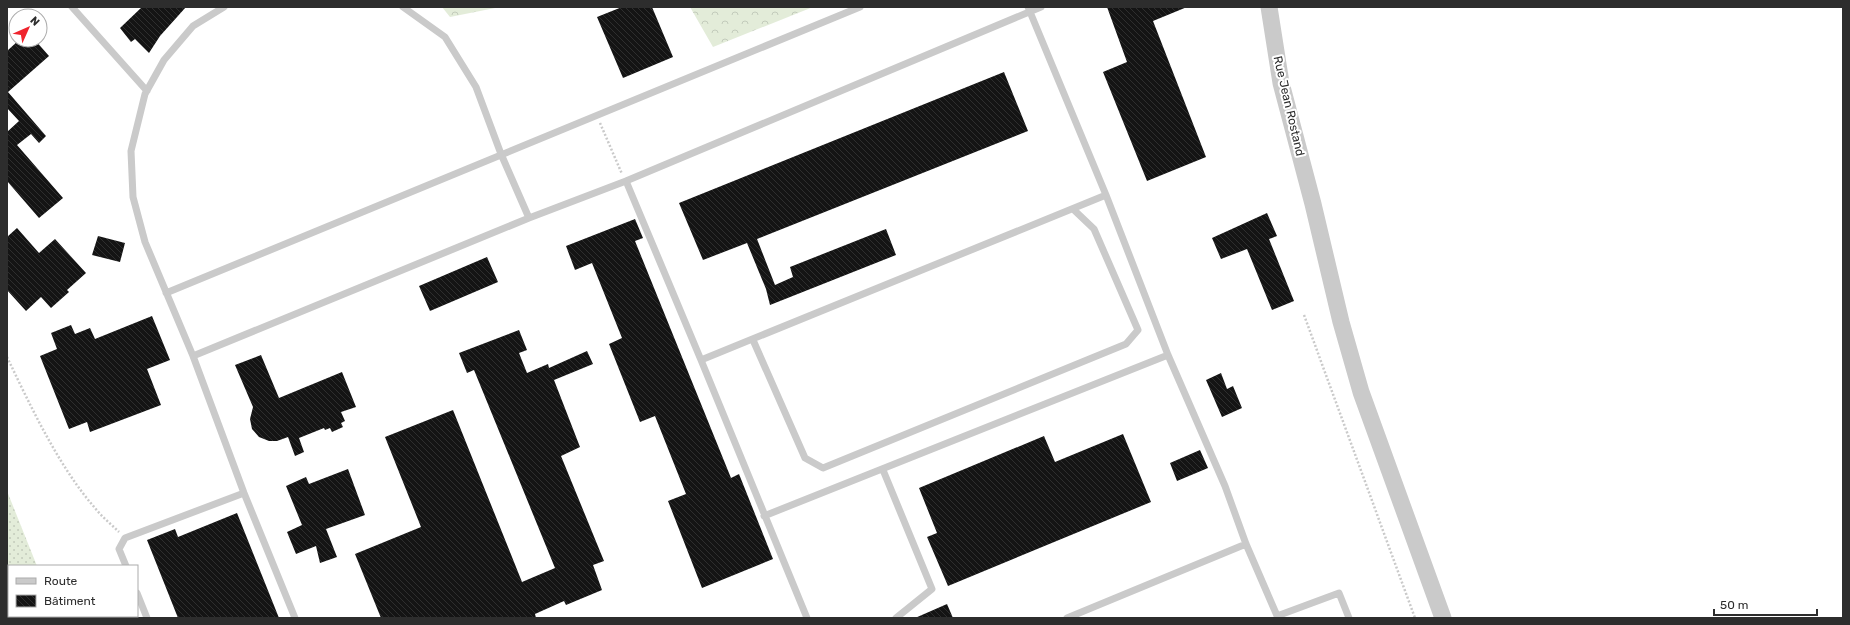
<svg xmlns="http://www.w3.org/2000/svg" width="1850" height="625" font-family="Rubik,sans-serif">
<style>
.grass{fill:url(#grass-dots)}
.forest{fill:url(#forest-crowns)}
.building{fill:url(#building-back-hatch)}
.lines{fill:none;stroke-linecap:round;stroke-linejoin:round}
.path{stroke:#cacaca;stroke-width:2.5;stroke-dasharray:2 2;stroke-linecap:butt}
.service{stroke:#cacaca;stroke-width:7}
.tertiary{stroke:#cacaca;stroke-width:17}
.labels{text-anchor:middle;stroke-width:4;stroke-linejoin:round;paint-order:stroke}
.street-label{font-size:12px;fill:#2d2d2d;stroke:#fff}
</style>
<defs>
<pattern id="grass-dots" width="8" height="8" patternUnits="userSpaceOnUse"><rect width="8" height="8" fill="#e3ecd9"/><path d="M2 2h.1M6 6h.1" fill="none" stroke="#c3cbbb" stroke-width="1.8" stroke-linecap="round"/></pattern>
<pattern id="forest-crowns" width="20" height="18" patternUnits="userSpaceOnUse"><rect width="20" height="18" fill="#e3ecd9"/><path d="M2 6a3 3 0 1 1 6 0M12 15a3 3 0 1 1 6 0" fill="none" stroke="#c3cbbb"/></pattern>
<pattern id="building-back-hatch" width="6" height="6" patternUnits="userSpaceOnUse"><rect width="6" height="6" fill="#141414"/><path d="M-1 5l2 2M0 0l6 6M5-1l2 2" fill="none" stroke="#2e2e2e"/></pattern>
</defs>
<rect width="100%" height="100%" fill="#fff"/>
<path class="grass" d="M7,491L37,566H9V616H58V618H7Z"/>
<path class="forest" d="M442,7H500L450,17Z
M690,7H813L713,47Z"/>
<path class="building" d="M142,7H186L160,36L149,53L135,39L131,42L120,28Z
M622,7H652L673,57L623,78L597,17Z
M1107,7H1187L1153,21L1206,157L1147,181L1103,72L1127,62Z
M19,40H35L49,56L8,92L46,136L39,143L31,134L17,145L63,198L39,218L7,181V132L19,121L7,108V51Z
M1004,72L1028,131L757,239L775,285L793,277L790,267L886,229L896,255L770,305L766,289L747,243L703,260L679,203Z
M1267,213L1277,236L1269,239L1294,301L1272,310L1247,249L1221,259L1212,238Z
M635,219L643,238L635,241L731,478L739,474L773,559L702,588L668,501L686,494L655,416L640,422L609,344L622,338L592,263L575,270L566,246Z
M17,228L39,253L55,239L86,273L67,290L69,292L51,308L41,297L26,311L7,290V237Z
M98,236L125,243L120,262L92,255Z
M487,257L498,282L430,311L419,286Z
M152,316L170,360L147,369L161,405L90,432L87,422L69,429L40,356L57,349L51,333L71,325L75,334L90,328L95,339Z
M519,330L527,350L519,353L527,373L548,364L549,368L587,351L593,364L554,380L580,447L561,456L604,561L593,565L602,590L566,605L564,601L535,614L536,618H381L355,554L421,527L385,437L453,410L522,582L555,568L474,370L467,373L459,353Z
M261,355L279,398L342,372L356,407L341,412L345,421L341,423L343,427L332,432L330,428L325,430L324,428L299,438L304,452L295,456L288,437L277,441H269L259,437L252,429L250,419L253,407L235,365Z
M1221,373L1227,389L1233,386L1242,408L1222,417L1206,380Z
M1123,434L1151,502L948,586L927,537L937,533L919,488L1044,436L1055,462Z
M1200,450L1208,468L1177,481L1170,463Z
M348,469L365,515L326,529L337,557L320,563L316,546L296,554L287,532L302,525L286,486L306,477L309,484Z
M237,513L279,618H178L147,540L175,529L178,537Z
M947,604L953,618H915Z"/>
<g class="lines">
<path class="path" d="M600,123L622,174
M1304,315L1415,618
M7,357C31,407 59,467 95,508C102,517 111,524 119,532"/>
<path class="service" d="M72,7L147,91
M224,7L193,26L164,60L145,94L131,151L133,197L145,242L193,356L244,493L295,618
M403,7L445,37L476,87L501,154L529,218
M1028,7L1106,195L1168,355L1225,486L1246,544L1278,618
M626,181L701,360L807,618
M166,293L860,7
M753,340L805,458L823,468L1126,344L1138,330L1094,229L1073,209
M193,356L529,218L626,181L1041,7
M701,360L1106,195
M883,470L932,589L896,618
M764,516L1168,355
M126,566L119,549L125,538L244,493
M137,593L147,618
M1277,616L1339,593L1349,618
M1067,618L1246,544"/>
<path class="tertiary" d="M1269,7L1281,83L1313,204L1341,322L1361,392L1443,618"/>
</g>
<g class="labels">
<g class="street-label">
<text transform="translate(1289 106) rotate(77)" y="4">Rue Jean Rostand</text>
</g>
</g>
<rect width="1850" height="625" fill="none" stroke="#2d2d2d" stroke-width="16"/>
<rect x="8" y="565" width="130" height="52" fill="#ffffff" stroke="#ababab"/>
<rect x="16" y="578" width="20" height="6" fill="#cacaca" stroke="#ababab"/>
<text x="44" y="585" font-size="12" fill="#2d2d2d">Route</text>
<rect x="16" y="595" width="20" height="12" fill="url(#building-back-hatch)" stroke="#ababab"/>
<text x="44" y="605" font-size="12" fill="#2d2d2d">Bâtiment</text>
<g transform="translate(28 28) rotate(45)"><circle r="19" fill="#ffffff" stroke="#ababab"/>
<path d="M0-3L7 15L0 10L-7 15Z" fill="#ef242d"/>
<text y="-6" font-size="11" font-weight="bold" text-anchor="middle" fill="#2d2d2d">N</text>
</g>
<path d="M1714 609v6h103v-6" fill="none" stroke="#2d2d2d" stroke-width="2"/>
<text x="1720" y="609" font-size="12" fill="#2d2d2d" stroke="#ffffff" stroke-width="3" paint-order="stroke">50 m</text>
</svg>
